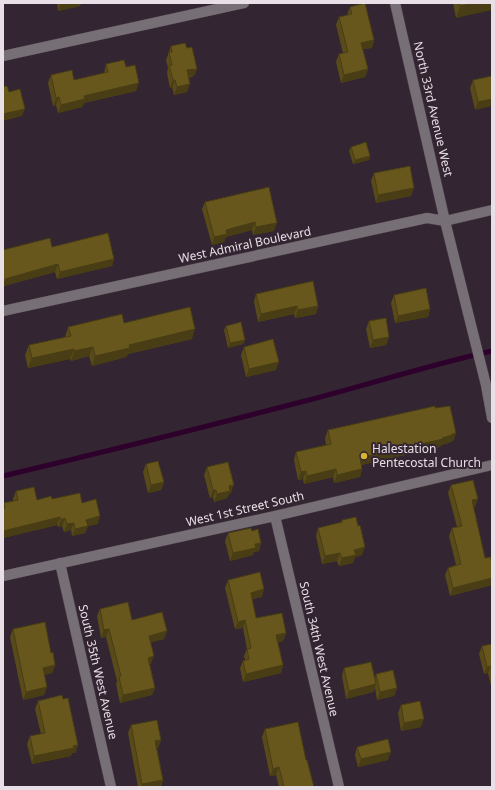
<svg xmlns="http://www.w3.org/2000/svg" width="495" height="790" font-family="'Noto Sans',sans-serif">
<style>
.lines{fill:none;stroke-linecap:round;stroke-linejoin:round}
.stream{stroke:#2e002c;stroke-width:5}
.minor-casing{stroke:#50434e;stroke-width:11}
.minor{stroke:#766f75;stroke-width:10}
.wall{fill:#594b19}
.shaded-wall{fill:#483d14}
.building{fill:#67571d;stroke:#483d14}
.poi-dot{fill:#d6b534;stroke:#332531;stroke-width:1.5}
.labels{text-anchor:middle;stroke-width:4;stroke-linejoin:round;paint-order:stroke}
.street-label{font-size:12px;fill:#e8dfe7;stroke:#332531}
.poi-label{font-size:12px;fill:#e8dfe7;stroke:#332531;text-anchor:start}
</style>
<rect width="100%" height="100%" fill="#332531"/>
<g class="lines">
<path class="stream" d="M3,476C104,452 205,427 305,401C367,385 429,365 492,351"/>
<defs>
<path id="minor" d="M395,3L445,221L486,385L492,418
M3,56L244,3
M3,311L427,218L445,221L492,210
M275,516L339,787
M60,563L111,787
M3,576L275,516L492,465"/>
</defs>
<use href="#minor" class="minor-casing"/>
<use href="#minor" class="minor"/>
</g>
<path class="wall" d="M57,3H81L80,6L58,11Z
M453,3H492L456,18Z
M350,7L374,40L372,48L363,49L368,69L365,77L341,83L336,62L339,54L343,53L336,25L339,17L347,15Z
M171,46L187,48L197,69L194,76L189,78L187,92L174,95L172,87L170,88L167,73L168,68L166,60L168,55V54Z
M106,64L126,67L136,91L84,103L82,107L58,113L56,105L53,106L48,83L51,75L74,80L104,73Z
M492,76L475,110L470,88L473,80Z
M351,147L370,156L369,160L353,164L349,151Z
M374,173L411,196L376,203L371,181Z
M205,202L274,231L253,235L252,230L226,237L224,242L212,245L202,209Z
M52,247L114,259L112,266L57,279L55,272L4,286L3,288V250Z
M256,294L318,306L316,314L295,318L294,314L258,322L254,302Z
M394,295L430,309L428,317L395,323L391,303Z
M369,321L389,337L386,345L370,348L366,329Z
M124,323L192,339L128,354L126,357L92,366L89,356L71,361L70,359L28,368L25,355L29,345L65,337L68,327Z
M226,326L245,340L243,344L228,348L224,330Z
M244,347L276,370L246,377L241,355Z
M435,408L456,433L453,441L450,442L449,443L441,445L440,447L361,465L362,469L360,477L334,483L333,477L304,484L303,479L298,480L294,460L296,452L326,445L325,438L328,430Z
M146,464L164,482L161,490L148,493L143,472Z
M207,467L231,493L229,494L227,498L214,502L213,497L210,498L204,475Z
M451,485L475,507H473L485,558L492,559V585L450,596L445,575L448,568L456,565L449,536L452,528L457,527L448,493Z
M16,491L37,500L52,499L82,503L98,524L88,526L85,533L72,536L71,530L64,532L62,526L58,527L57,525L3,538V506L4,503L13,501V499Z
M342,520L358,526L362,555L355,557L353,563L339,566L337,561L322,564L316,536L318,528L341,523Z
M252,531L261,543L259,551L254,552L253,555L230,561L225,541L228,533Z
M228,580L262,597L252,599L256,618L286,633L283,641L278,642L283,665L281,673L243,682L240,668L243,661L245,660L244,656L247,649L243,628L235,629L225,588Z
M100,609L132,620L167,631L164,639L150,642L151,664H150L155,688L152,695L120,703L116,684L117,681L106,637L101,638L97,616Z
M13,629L51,653L55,665L52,673L44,675L47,687L44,695L23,700L10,637Z
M492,644V690L488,673L484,674L479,654L482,646Z
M344,668L375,679L376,674L397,688L394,696L377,700L375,688L373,692L346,699L342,676Z
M38,701L78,745L75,753H72L71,756L32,764L27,744L30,736L41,734L35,709Z
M401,705L421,727L401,731L398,713Z
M131,725L161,740L158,748H157L163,780L161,787H138L128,733Z
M265,729L306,760L314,787H279L276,775L270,776L262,737Z
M357,747L388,760L358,767L355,755Z"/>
<path class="shaded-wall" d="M61,3H81L80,6L58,11Z
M476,3H492V10L456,18L460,6Z
M374,40L372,48L359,50L361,43Z
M197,69L194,76L184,78L187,70Z
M368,69L365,77L341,83L344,75Z
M173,80H175L172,87L170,88Z
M139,83L136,91L84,103L82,107L58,113L61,105L84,96Z
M190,84L187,92L174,95L177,87Z
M59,97L56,105L53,106L56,98Z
M492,99V106L475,110L478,102Z
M25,109L22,116L3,121V114Z
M370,156L369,160L353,164L355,160Z
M414,188L411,196L376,203L378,195Z
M255,222L252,230L226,237L224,242L212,245L214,237L226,230Z
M277,223L274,231L253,235L256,227Z
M114,259L112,266L57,279L60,272Z
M58,264L55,272L4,286L3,288V282L5,279Z
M297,306L294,314L258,322L261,314Z
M318,306L316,314L295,318L298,310Z
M430,309L428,317L395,323L398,316Z
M195,329L192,339L128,354L126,357L92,366L95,356L129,345Z
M389,337L386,345L370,348L373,340Z
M245,340L243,344L228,348L230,343Z
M93,347L89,356L71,361L74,351Z
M74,349L70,359L28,368L32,358Z
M279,362L276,370L246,377L249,369Z
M456,433L453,441L450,442L449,443L441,445L440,447L357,466L360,458L442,438Z
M336,469L333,477L304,484L307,476Z
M362,469L360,477L334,483L337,475Z
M306,471L303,479L298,480L301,472Z
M164,482L161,490L148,493L151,485Z
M234,485L231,493L229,494L227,498L214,502L217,494L229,486Z
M213,490H216L213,497L210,498Z
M478,499L475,507L469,508L472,500Z
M100,516L98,524L88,526L85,533L72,536L75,529L86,520Z
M60,517L57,525L3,538V531Z
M65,518L62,526L58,527L61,520Z
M74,523L71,530L64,532L67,524Z
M261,543L259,551L254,552L253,555L230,561L233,553L255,544Z
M365,547L362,555L355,557L353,563L339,566L342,558L354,550Z
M340,553L337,561L322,564L325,556Z
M492,578V585L450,596L453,588Z
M264,589L262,597L248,600L251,593Z
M245,620L243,628L235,629L238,622Z
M109,629L106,637L101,638L104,630Z
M167,631L164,639L146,644L149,636Z
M286,633L283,641L274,643L276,635Z
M154,656L151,664L145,665L148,658Z
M55,665L52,673L40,676L43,668Z
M283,665L281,673L243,682L246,674Z
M491,666L488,673L484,674L487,667Z
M376,684L373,692L346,699L349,691Z
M47,687L44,695L23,700L26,692Z
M155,688L152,695L120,703L123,695Z
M397,688L394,696L377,700L380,692Z
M424,719L421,727L401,731L404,723Z
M161,740L158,748L153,749L155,741Z
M78,745L75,753H72L71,756L32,764L34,756Z
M391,752L388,760L358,767L361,759Z
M279,767L276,775L270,776L273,769Z
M163,780L161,787H141L142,784Z"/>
<path class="building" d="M365,3L374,40L361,43L368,69L344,75L339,54L348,52L339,17L352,14L350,7Z
M459,3H476L460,6Z
M185,43L187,48L192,47L197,69L187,70L190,84L177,87L175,80H173L169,65H172L169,52H172L171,46Z
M124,60L126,67L135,65L139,83L84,96L85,99L61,105L59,97L56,98L51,75L72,70L74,80L108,72L106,64Z
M492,76V99L478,102L473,80Z
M7,86L9,92L20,89L25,109L3,114V87Z
M366,142L370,156L355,160L351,147Z
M410,166L414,188L378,195L374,173Z
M269,187L277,223L256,227L255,222L226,230L227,234L214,237L205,202Z
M108,233L114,259L60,272L58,264L5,279V282H3V250L50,238L52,247Z
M313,281L318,306L298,310L297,306L261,314L256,294Z
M426,288L430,309L398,316L394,295Z
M190,307L195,329L129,345L130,348L95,356L93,347L74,351V349L32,358L29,345L71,336L68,327L122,314L124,323Z
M386,318L389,337L373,340L369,321Z
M241,322L245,340L230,343L226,326Z
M273,339L279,362L249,369L244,347Z
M435,406V408L450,406L456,433L452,434V435L442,438L443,439L360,458L362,469L337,475L336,469L307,476L306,471L301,472L296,452L331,444L328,430Z
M158,461L164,482L151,485L146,464Z
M228,462L234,485L229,486L230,491L217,494L216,490H213L207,467Z
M473,480L478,499L472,500L485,558L491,557V560L492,559V578L453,588L448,568L461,564L452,528L462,526L451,485Z
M34,487L37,500L51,496L52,499L80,493L82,503L96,499L100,516L86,520L88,526L75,529L74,523L67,524L65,518L61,520L60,517L3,531V509L5,508L4,503L18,500L16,491Z
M356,517L358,526L360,525L365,547L354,550L356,555L342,558L340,553L325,556L318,528L342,522V520Z
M251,528L252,531L258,529L261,543L255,544L256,548L233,553L228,533Z
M260,572L264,589L251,593L256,618L282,613L286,633L276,635L283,665L246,674L243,661L249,659L247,649L251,648L245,620L238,622L228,580Z
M128,602L132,620L162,612L167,631L149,636L154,656L148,658L155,688L123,695L119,677L121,676L109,629L104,630L100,609Z
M45,622L51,653L53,652L55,665L43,668L47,687L26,692L13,629Z
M492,644V670L491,666L487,667L482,646Z
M371,662L376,684L349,691L344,668Z
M393,670L397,688L380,692L376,674Z
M62,695L63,699L68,698L78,745L73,746L74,748L34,756L30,736L45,733L38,701Z
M420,701L424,719L404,723L401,705Z
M157,720L161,740L155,741L163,780L142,784L131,725Z
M298,722L306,760H307L314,787H284L279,767L273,769L265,729Z
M388,739L391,752L361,759L357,747Z"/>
<circle class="poi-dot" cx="364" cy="456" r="4"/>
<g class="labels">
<g class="street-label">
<text transform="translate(433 109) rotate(77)" y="4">North 33rd Avenue West</text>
<text transform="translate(245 245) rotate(-12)" y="4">West Admiral Boulevard</text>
<text transform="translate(245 509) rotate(-13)" y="4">West 1st Street South</text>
<text transform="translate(319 649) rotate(77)" y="4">South 34th West Avenue</text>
<text transform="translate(98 672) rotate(77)" y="4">South 35th West Avenue</text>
</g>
<g class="poi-label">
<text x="372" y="453">Halestation<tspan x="372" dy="14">Pentecostal Church</tspan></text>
</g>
</g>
<rect width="495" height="790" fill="none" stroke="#e8dfe7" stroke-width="8"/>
</svg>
